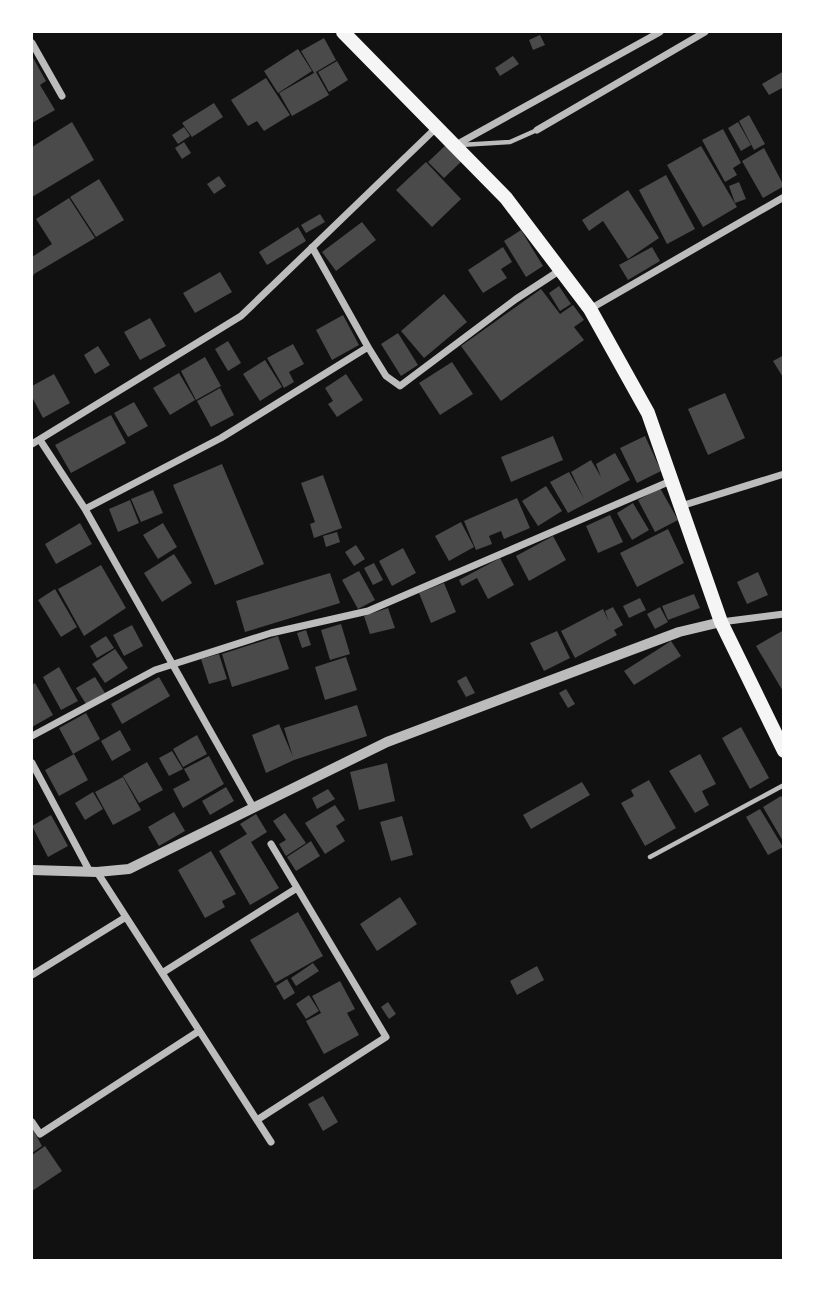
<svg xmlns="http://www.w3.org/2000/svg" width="815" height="1292" font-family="'Times New Roman',serif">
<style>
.building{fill:#4a4a4a}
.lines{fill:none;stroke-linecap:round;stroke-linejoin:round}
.service{stroke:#bcbcbc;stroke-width:4.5}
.minor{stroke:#bcbcbc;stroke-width:7}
.tertiary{stroke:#bcbcbc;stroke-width:10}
.primary{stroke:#f5f5f5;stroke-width:14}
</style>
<rect width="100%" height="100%" fill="#111"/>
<path class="building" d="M540,35L545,45L533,50L529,40Z
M324,38L336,60L316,72L329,95L292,116L279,93L314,73L301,51Z
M298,49L312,71L278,93L264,71Z
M32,56L46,81L40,85L55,110L32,123Z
M513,56L519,64L500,76L495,68Z
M337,61L348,80L329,92L318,72Z
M784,71V87L769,95L762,84Z
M266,78L290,115L264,131L257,121L248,126L231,100Z
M214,103L223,117L192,137L182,123Z
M749,115L765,144L754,150L739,121Z
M72,122L94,160L32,197V147Z
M738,122L751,145L741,151L728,128Z
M184,127L190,136L178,144L172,135Z
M723,129L741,163L733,168L737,175L725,182L702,140Z
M184,142L191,153L182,159L175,148Z
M449,142L465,158L444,178L428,162Z
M701,146L737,207L703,227L667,165Z
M764,148L784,186L763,198L742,161Z
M426,162L461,199L432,227L396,190Z
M666,175L695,229L667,244L639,190Z
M219,176L226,186L214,194L207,184Z
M99,179L124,220L96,237L70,197Z
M739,182L746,199L735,203L729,186Z
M628,190L659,238L628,259L603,221L589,231L582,220Z
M69,198L95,238L34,274L32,279V257L52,244L36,219Z
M320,214L325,222L306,233L301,225Z
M362,222L376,240L336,271L322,252Z
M298,227L306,241L267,265L259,252Z
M521,230L543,266L526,277L504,241Z
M503,247L512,262L501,269L507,278L483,293L468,270Z
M652,247L660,261L628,280L619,265Z
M220,272L232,292L195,313L183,293Z
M559,286L571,304L560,311L549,293Z
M541,289L560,314L573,305L584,320L574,327L584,340L501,401L461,346Z
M444,294L467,322L424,358L401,331Z
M343,315L359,345L332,360L316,330Z
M150,318L166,346L140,360L124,332Z
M398,333L418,365L401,376L381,344Z
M228,341L241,363L228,371L215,349Z
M293,344L304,364L289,372L294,382L284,388L267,358Z
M98,346L110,365L95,374L84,355Z
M784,355V379L773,361Z
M205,357L221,386L196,400L181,371Z
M265,360L282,387L260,401L243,374Z
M452,362L473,394L440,415L419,383Z
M179,373L195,400L170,415L153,388Z
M54,374L70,403L43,418L32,397V386Z
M346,374L363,400L337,417L328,404L333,401L325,388Z
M220,388L234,415L211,427L197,401Z
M725,393L745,438L708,455L688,409Z
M134,402L148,426L128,437L114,413Z
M111,415L126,443L71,473L55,445Z
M553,436L563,460L511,482L501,457Z
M645,436L661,471L637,483L620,448Z
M615,453L630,480L568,513L550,482L569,472L584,499L571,472L591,460L601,477L596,464Z
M222,464L264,564L215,585L173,485Z
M323,475L342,528L314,538L310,524L315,522L301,483Z
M546,486L562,511L538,526L522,501Z
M660,488L678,520L655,532L638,500Z
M153,490L163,513L141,522L131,499Z
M517,498L530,528L504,539L501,531L489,536L492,544L476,550L464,521Z
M130,500L139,523L118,532L109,509Z
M633,503L649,530L632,540L617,513Z
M610,515L623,542L598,553L586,526Z
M461,522L474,547L449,561L435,536Z
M80,523L92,544L56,564L45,544Z
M163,523L177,547L158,559L143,535Z
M668,529L684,563L637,587L620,553Z
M337,532L340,542L326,547L323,536Z
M553,536L566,560L529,581L516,556Z
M356,545L365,559L354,566L345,552Z
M403,548L416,573L392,586L379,561Z
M174,554L192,583L162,602L144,573Z
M500,558L514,585L488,599L477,578L462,586L459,580Z
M374,563L383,580L373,585L364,568Z
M101,565L126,608L84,636L58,589Z
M359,571L375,600L358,609L342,580Z
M758,572L768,595L747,604L737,582Z
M330,573L340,603L245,632L236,601Z
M444,583L456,612L431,623L419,593Z
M55,589L77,627L61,637L38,600Z
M694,594L700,608L668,620L662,606Z
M640,598L646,610L629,618L623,606Z
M613,607L623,625L614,630L617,635L575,658L561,631L603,609L609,622L605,611Z
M660,607L668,622L655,629L647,614Z
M388,608L395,628L370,634L364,616Z
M341,624L350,654L330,660L321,630Z
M132,625L143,646L124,656L113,635Z
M306,630L311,645L302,648L297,633Z
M784,630V693L756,646Z
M557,631L570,658L544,671L530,643Z
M106,636L114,648L97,658L90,646Z
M278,636L289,669L232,687L222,654Z
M671,641L681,656L634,685L624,671Z
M115,649L128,668L105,683L92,664Z
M219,654L227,679L209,684L201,659Z
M346,657L357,690L325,700L315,667Z
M59,667L78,701L61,710L43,677Z
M466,676L475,693L466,697L457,681Z
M95,677L105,693L86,704L76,688Z
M159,677L170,696L122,724L111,704Z
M35,683L53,715L32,727V685Z
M566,689L575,704L568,708L559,693Z
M357,705L367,736L294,760L266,773L252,735L279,724L293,757L284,728Z
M86,713L100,739L73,754L59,728Z
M741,727L769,778L750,789L722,738Z
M120,730L131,750L112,761L101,741Z
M197,735L207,754L183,767L173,749Z
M172,751L183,769L169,776L159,758Z
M74,754L88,780L59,796L45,770Z
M700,754L716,784L702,791L709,805L695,813L669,771Z
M209,756L224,784L183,808L173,789L190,780L184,769Z
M147,762L163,790L139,803L123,776Z
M387,763L395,801L359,810L350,772Z
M123,777L141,810L113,825L95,792Z
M649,780L676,828L645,846L621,803L634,796L631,790Z
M582,782L590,795L531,829L523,815Z
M226,787L234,801L210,815L202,801Z
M328,789L335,799L317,809L312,798Z
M93,792L103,809L85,820L75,803Z
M781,796L784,800V843L763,807Z
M335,805L345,820L336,826L345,841L325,854L305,823Z
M760,809L783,847L768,855L746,817Z
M174,812L185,831L159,846L148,827Z
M285,813L306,843L286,856L279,844L286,840L273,821Z
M256,814L267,832L251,842L279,888L250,905L219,851L247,834L240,824Z
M51,815L68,846L48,857L32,826Z
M402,816L413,855L391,861L380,822Z
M311,841L320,856L296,871L287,857Z
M211,851L236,894L222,901L225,907L205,918L178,870Z
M400,897L417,924L377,951L360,924Z
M298,912L323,956L275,983L250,940Z
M313,963L319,971L296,986L291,978Z
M537,966L544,980L517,995L510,981Z
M287,979L295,993L284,1000L276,986Z
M340,981L355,1009L347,1013L359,1035L324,1054L306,1021L321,1013L312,996Z
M309,995L319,1011L306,1019L296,1004Z
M388,1002L396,1014L389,1019L381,1007Z
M323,1096L338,1122L323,1131L308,1104Z
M32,1128L42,1146L32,1153Z
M45,1146L62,1171L32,1191V1155Z"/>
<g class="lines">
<path class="service" d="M460,145L510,142L537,130
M650,857L784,785"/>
<path class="minor" d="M32,43L62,96
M537,130L705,32
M454,146L660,32
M590,309L784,197
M368,347L386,376L400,386L516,299L562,269
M40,440L85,509L221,438L368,347L312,247
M32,444L241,316L436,128
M681,506L784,474
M85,509L253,807
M721,622L784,614
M32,736L155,670L271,633L368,611L673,480
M32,763L90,872
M97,872L271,1142
M162,973L297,888
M32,975L126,917
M257,1120L386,1037L271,844
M32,1122L40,1134L199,1031"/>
<path class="tertiary" d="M32,870L97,872L129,869L387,742L679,632L721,622"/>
<path class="primary" d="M343,32L506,198L590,309L648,413L721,622L784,751"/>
</g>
<rect width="815" height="1292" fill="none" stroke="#ffffff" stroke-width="66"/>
</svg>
